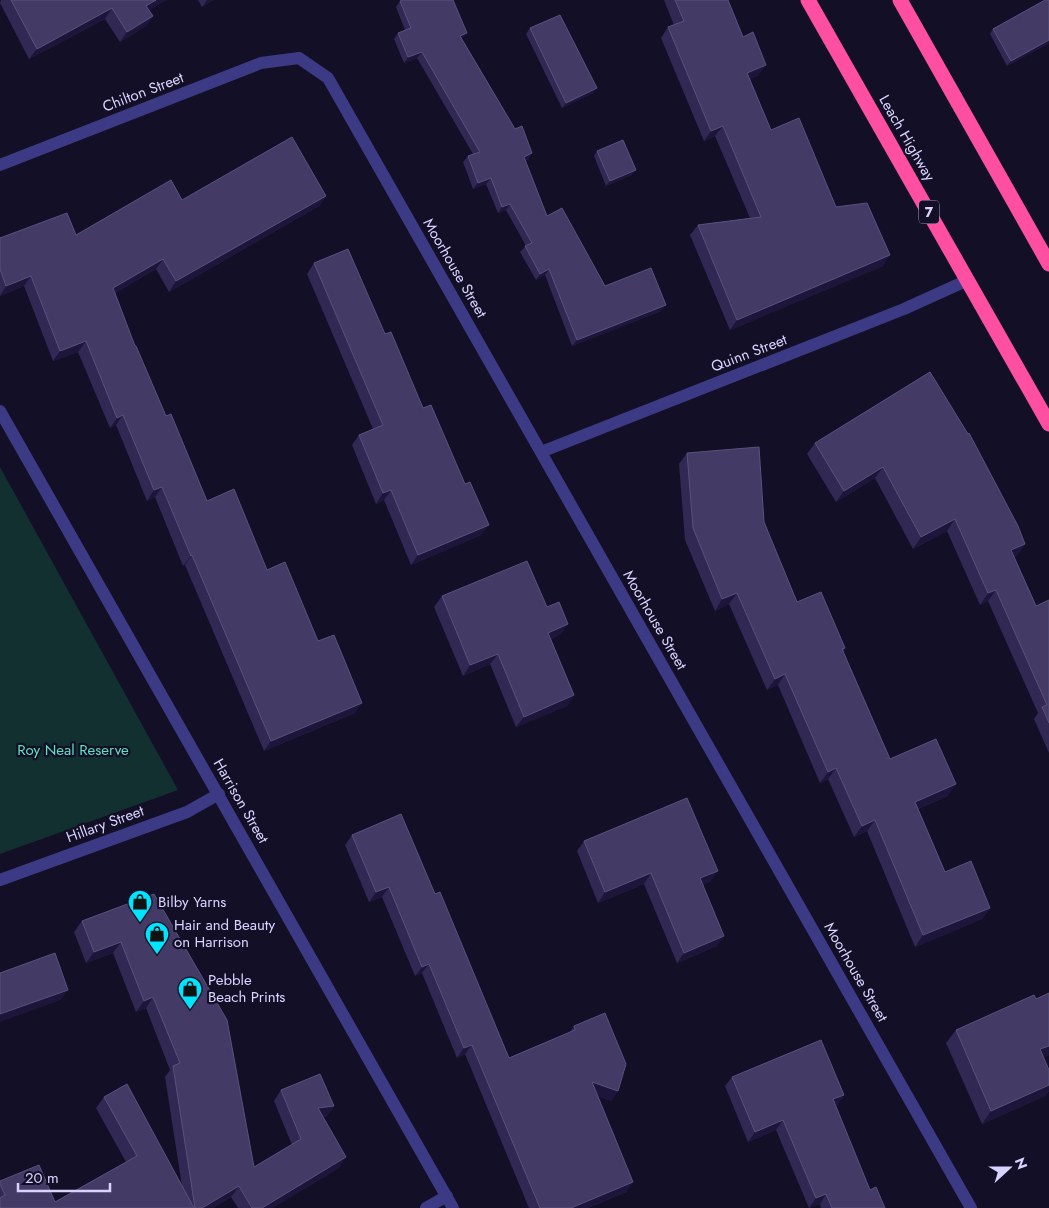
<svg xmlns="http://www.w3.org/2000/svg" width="1049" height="1208" font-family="Jost,sans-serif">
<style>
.green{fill:#12302f}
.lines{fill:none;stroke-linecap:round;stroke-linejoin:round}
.street{stroke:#3d3a85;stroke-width:12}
.highway{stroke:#ff4fa3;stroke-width:15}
.wall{fill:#312854}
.shaded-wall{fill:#1d163a}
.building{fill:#433a66;stroke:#5a527e}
.labels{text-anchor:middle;stroke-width:4.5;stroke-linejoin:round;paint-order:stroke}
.shield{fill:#130f26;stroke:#9e99be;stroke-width:1}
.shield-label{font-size:14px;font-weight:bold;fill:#d9d4ff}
.street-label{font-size:15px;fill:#d9d4ff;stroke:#130f26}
.park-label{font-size:15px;fill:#5fe0c0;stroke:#130f26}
.poi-label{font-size:15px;fill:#d9d4ff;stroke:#130f26;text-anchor:start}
</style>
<rect width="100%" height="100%" fill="#130f26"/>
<path class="green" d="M0,467L178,790L0,854Z"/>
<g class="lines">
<path class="street" d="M0,165L261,63L299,58L328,78L971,1208
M0,411L453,1208
M541,452L904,309L968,280
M0,880L187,812L219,794
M426,1208L447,1196"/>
<path class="highway" d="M808,0L1049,424
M900,0L1049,264"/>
</g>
<path class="wall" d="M1,0H166L149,10L153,16L146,26L120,42L105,19L29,59L0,3Z
M198,0H213L202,7Z
M664,0H728L759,75L750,79L771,130L836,207L883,266L730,330L690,235L698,225L750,218L715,136L704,141L661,38L668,27L674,25Z
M400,1L462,39L515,129L532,153L528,159L525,161L547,216L605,286L661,311L572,346L545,275L536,280L520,252L526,246L506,210L498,213L486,184L473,189L463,162L468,156L473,154L417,58L404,63L394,39L398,33L405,30L396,7Z
M530,28L593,93L562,108L526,34Z
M993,29L1049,43L1007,66L990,34Z
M597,151L632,175L606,186L594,156Z
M326,196L319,206L169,292L156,269L115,293L135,346L166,416L207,501L267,570L318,641L355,713L264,751L185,565L183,566L155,497L147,501L116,425L110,428L78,352L53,361L24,286L0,296V238L76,235L182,200Z
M314,263L385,334L423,408L481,535L411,565L384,500L376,504L352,445L359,435L373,429L307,274Z
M930,372L1025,544L1017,555L1014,557L1036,606L1049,600V753L1034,719L1038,713L988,601L980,605L947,531L913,549L875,478L836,502L807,454L815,443Z
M687,453L764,522L797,602L845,648L843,652L890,759L948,796L918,809L945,872L990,908L982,919L915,947L867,831L854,837L828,779L820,783L778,685L767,690L729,604L715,611L685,540L679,464Z
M442,596L547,607L568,624L561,634L551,639L574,695L567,706L516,727L490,664L463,676L434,607Z
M352,835L435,894L509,1058L570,1032L574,1026L618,1091L611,1101L598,1096L633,1182L626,1192L588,1208H529L465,1054L457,1058L422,973L415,976L382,897L369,902L345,845Z
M584,841L711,881L702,885L717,946L677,963L644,884L598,903L577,851Z
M154,894L254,1167L292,1145L274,1101L281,1090L334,1106L326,1117H323L339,1168L272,1208H238L231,1197L213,1208H0V1181L55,1202L126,1162L96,1108L104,1097L182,1186L165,1077L170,1070L146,1008L136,1012L113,953L86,963L74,932L82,921Z
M1049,993V1055L1043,1057L1049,1070V1091L1045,1096L982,1124L946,1043L956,1030L1036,999Z
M732,1077L844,1095L837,1105H835L870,1190L885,1208H821L820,1204L809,1208L776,1130L748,1142L725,1086Z"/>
<path class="shaded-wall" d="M156,0H166L139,16L146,6Z
M207,0H213L202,7Z
M112,8L105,19L29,59L37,49Z
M153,16L146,26L120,42L127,32Z
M467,33L462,39L460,36Z
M1049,40V43L1007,66L1011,61Z
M422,52L417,58L404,63L408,57Z
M766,65L759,75L740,83L747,73Z
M597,88L593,93L562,108L566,103Z
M723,126L715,136L704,141L711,131Z
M532,153L528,159L520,163L524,157Z
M636,170L632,175L606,186L610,181Z
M491,178L486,184L473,189L478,183Z
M326,196L319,206L169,292L176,281Z
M510,204L506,210L498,213L502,207Z
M890,255L883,266L730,330L737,320Z
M163,259L156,269L106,298L113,288Z
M549,269L545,275L536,280L540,274Z
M31,276L24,286L0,296L6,286Z
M666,305L661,311L572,346L577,340Z
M86,341L78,352L53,361L60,351Z
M123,415L116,425L110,428L117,418Z
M883,467L875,478L836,502L844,491Z
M162,487L155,497L147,501L154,490Z
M391,490L384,500L376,504L383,493Z
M955,519L947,531L913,549L921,537Z
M489,525L481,535L411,565L418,555Z
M1025,544L1017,555L1003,562L1011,550Z
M192,555L185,565L183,566L191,556Z
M996,590L988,601L980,605L988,593Z
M737,593L729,604L715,611L722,599Z
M568,624L561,634L541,643L548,633Z
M498,654L490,664L463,676L470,665Z
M785,674L778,685L767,690L775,679Z
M574,695L567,706L516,727L524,717Z
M362,703L355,713L264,751L271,741Z
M836,768L828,779L820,783L828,772Z
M956,784L948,796L908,813L915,802Z
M875,820L867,831L854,837L862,826Z
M718,871L711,881L693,889L700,878Z
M651,873L644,884L598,903L605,892Z
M389,887L382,897L369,902L376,892Z
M990,908L982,919L915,947L923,935Z
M724,936L717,946L677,963L684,953Z
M121,942L113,953L86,963L94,952Z
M429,964L422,973L415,976L422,967Z
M68,990L61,1000L0,1022V1014Z
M153,997L146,1008L136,1012L144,1001Z
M472,1045L465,1054L457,1058L464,1048Z
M1049,1046V1055L1031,1063L1040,1049Z
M592,1082L618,1091L611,1101L585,1092Z
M1049,1085V1091L1045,1096L982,1124L991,1111Z
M844,1095L837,1105L826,1109L833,1099Z
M334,1106L326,1117L310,1119L318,1108Z
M783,1120L776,1130L748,1142L755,1132Z
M346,1157L339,1168L272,1208H262Z
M633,1182L626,1192L588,1208H571Z
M239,1186L231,1197L213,1208H202Z
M826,1194L820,1204L809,1208L816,1198Z"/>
<path class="building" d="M11,0H156L146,6L153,16L127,32L112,8L37,49Z
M402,0H453L467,33L460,36L515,129L522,126L532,153L524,157L547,216L562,208L605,286L651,268L666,305L577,340L549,269L540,274L525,246L532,243L510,204L502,207L491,178L478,183L468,156L480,152L422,52L408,57L398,33L411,28L400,1Z
M675,0H728L743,37L753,32L766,65L747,73L771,130L799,118L836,207L867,203L890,255L737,320L698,225L761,217L723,126L711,131L668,27L684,21Z
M1045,0H1049V40L1011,61L993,29Z
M560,15L597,88L566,103L530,28Z
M292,137L326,196L176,281L163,259L113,288L135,346H136L166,416L171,414L207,501L234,489L267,570L285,562L318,641L334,635L362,703L271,741L192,555L191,556L162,487L154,490L123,415L117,418L86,341L60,351L31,276L6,286L0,269V238L67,213L76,235L171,180L182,200Z
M623,140L636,170L610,181L597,151Z
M348,249L385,334L391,332L423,408L431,405L465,484L470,482L489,525L418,555L391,490L383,493L359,435L383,425L314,263Z
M930,372L968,434L969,433L1018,526L1025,544L1011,550L1036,606L1049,600V723L1042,707L1047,705L996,590L988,593L955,519L921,537L883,467L844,491L815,443Z
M759,447L764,522L797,602L821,592L845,648L842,649L890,759L936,739L956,784L915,802L945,872L971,861L990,908L923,935L875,820L862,826L836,768L828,772L785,674L775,679L737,593L722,599L693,528L687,453Z
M527,561L547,607L559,602L568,624L548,633L574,695L524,717L498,654L470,665L442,596Z
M687,798L718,871L700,878L724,936L684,953L651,873L605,892L584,841Z
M401,814L435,894L440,892L509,1058L575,1030L574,1026L605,1013L626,1064L618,1091L592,1082L633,1182L571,1208H540L472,1045L464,1048L429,964L422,967L389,887L376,892L352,835Z
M154,894L227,1020L254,1167L301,1139L281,1090L320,1074L334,1106L318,1108L346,1157L262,1208H252L239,1186L202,1208H195L173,1066L180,1063L153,997L144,1001L121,942L94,952L82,921Z
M55,953L68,990L0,1014V973Z
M1049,993V1046L1040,1049L1049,1070V1085L991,1111L956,1030L1034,995L1036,999Z
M821,1040L844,1095L833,1099L870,1190L876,1187L885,1208H832L826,1194L816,1198L783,1120L755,1132L732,1077Z
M127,1084L194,1208H0V1198L5,1195L0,1184V1181L39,1165L55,1202L137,1156L104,1097Z"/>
<defs>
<symbol id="shop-pin" viewBox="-11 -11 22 30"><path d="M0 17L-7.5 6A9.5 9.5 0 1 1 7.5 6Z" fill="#00e5ff" stroke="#130f26"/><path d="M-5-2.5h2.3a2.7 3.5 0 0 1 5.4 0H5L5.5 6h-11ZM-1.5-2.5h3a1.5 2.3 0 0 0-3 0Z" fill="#111"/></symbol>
</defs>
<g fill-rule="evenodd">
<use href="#shop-pin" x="126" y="888" width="28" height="38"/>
<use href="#shop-pin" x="143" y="920" width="28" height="38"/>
<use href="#shop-pin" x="176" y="975" width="28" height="38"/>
</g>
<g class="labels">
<rect class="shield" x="919" y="200.5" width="20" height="23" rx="4"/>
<g class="shield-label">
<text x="929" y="217">7</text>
</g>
<g class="street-label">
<text transform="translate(143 92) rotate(-21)" y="5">Chilton Street</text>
<text transform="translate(907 138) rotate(60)" y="5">Leach Highway</text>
<text transform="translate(455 268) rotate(60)" y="5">Moorhouse Street</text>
<text transform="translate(749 353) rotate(-21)" y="5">Quinn Street</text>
<text transform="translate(655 620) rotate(60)" y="5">Moorhouse Street</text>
<text transform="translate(241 801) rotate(60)" y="5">Harrison Street</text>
<text transform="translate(105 824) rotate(-20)" y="5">Hillary Street</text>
<text transform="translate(856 972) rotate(60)" y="5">Moorhouse Street</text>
</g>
<g class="park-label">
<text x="73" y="755">Roy Neal Reserve</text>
</g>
<g class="poi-label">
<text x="158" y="907">Bilby Yarns</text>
<text x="174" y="930">Hair and Beauty<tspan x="174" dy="17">on Harrison</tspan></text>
<text x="208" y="985">Pebble<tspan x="208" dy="17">Beach Prints</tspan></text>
</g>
</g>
<g transform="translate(1009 1168) rotate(69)" stroke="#130f26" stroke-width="4" paint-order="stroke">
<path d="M0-4L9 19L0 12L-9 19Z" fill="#d9d4ff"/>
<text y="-8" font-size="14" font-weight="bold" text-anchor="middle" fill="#d9d4ff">N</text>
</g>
<path d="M18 1183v8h92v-8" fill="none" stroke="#d9d4ff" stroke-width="2.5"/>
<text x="25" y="1183" font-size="15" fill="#d9d4ff" stroke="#130f26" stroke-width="4" paint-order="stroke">20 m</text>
</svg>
